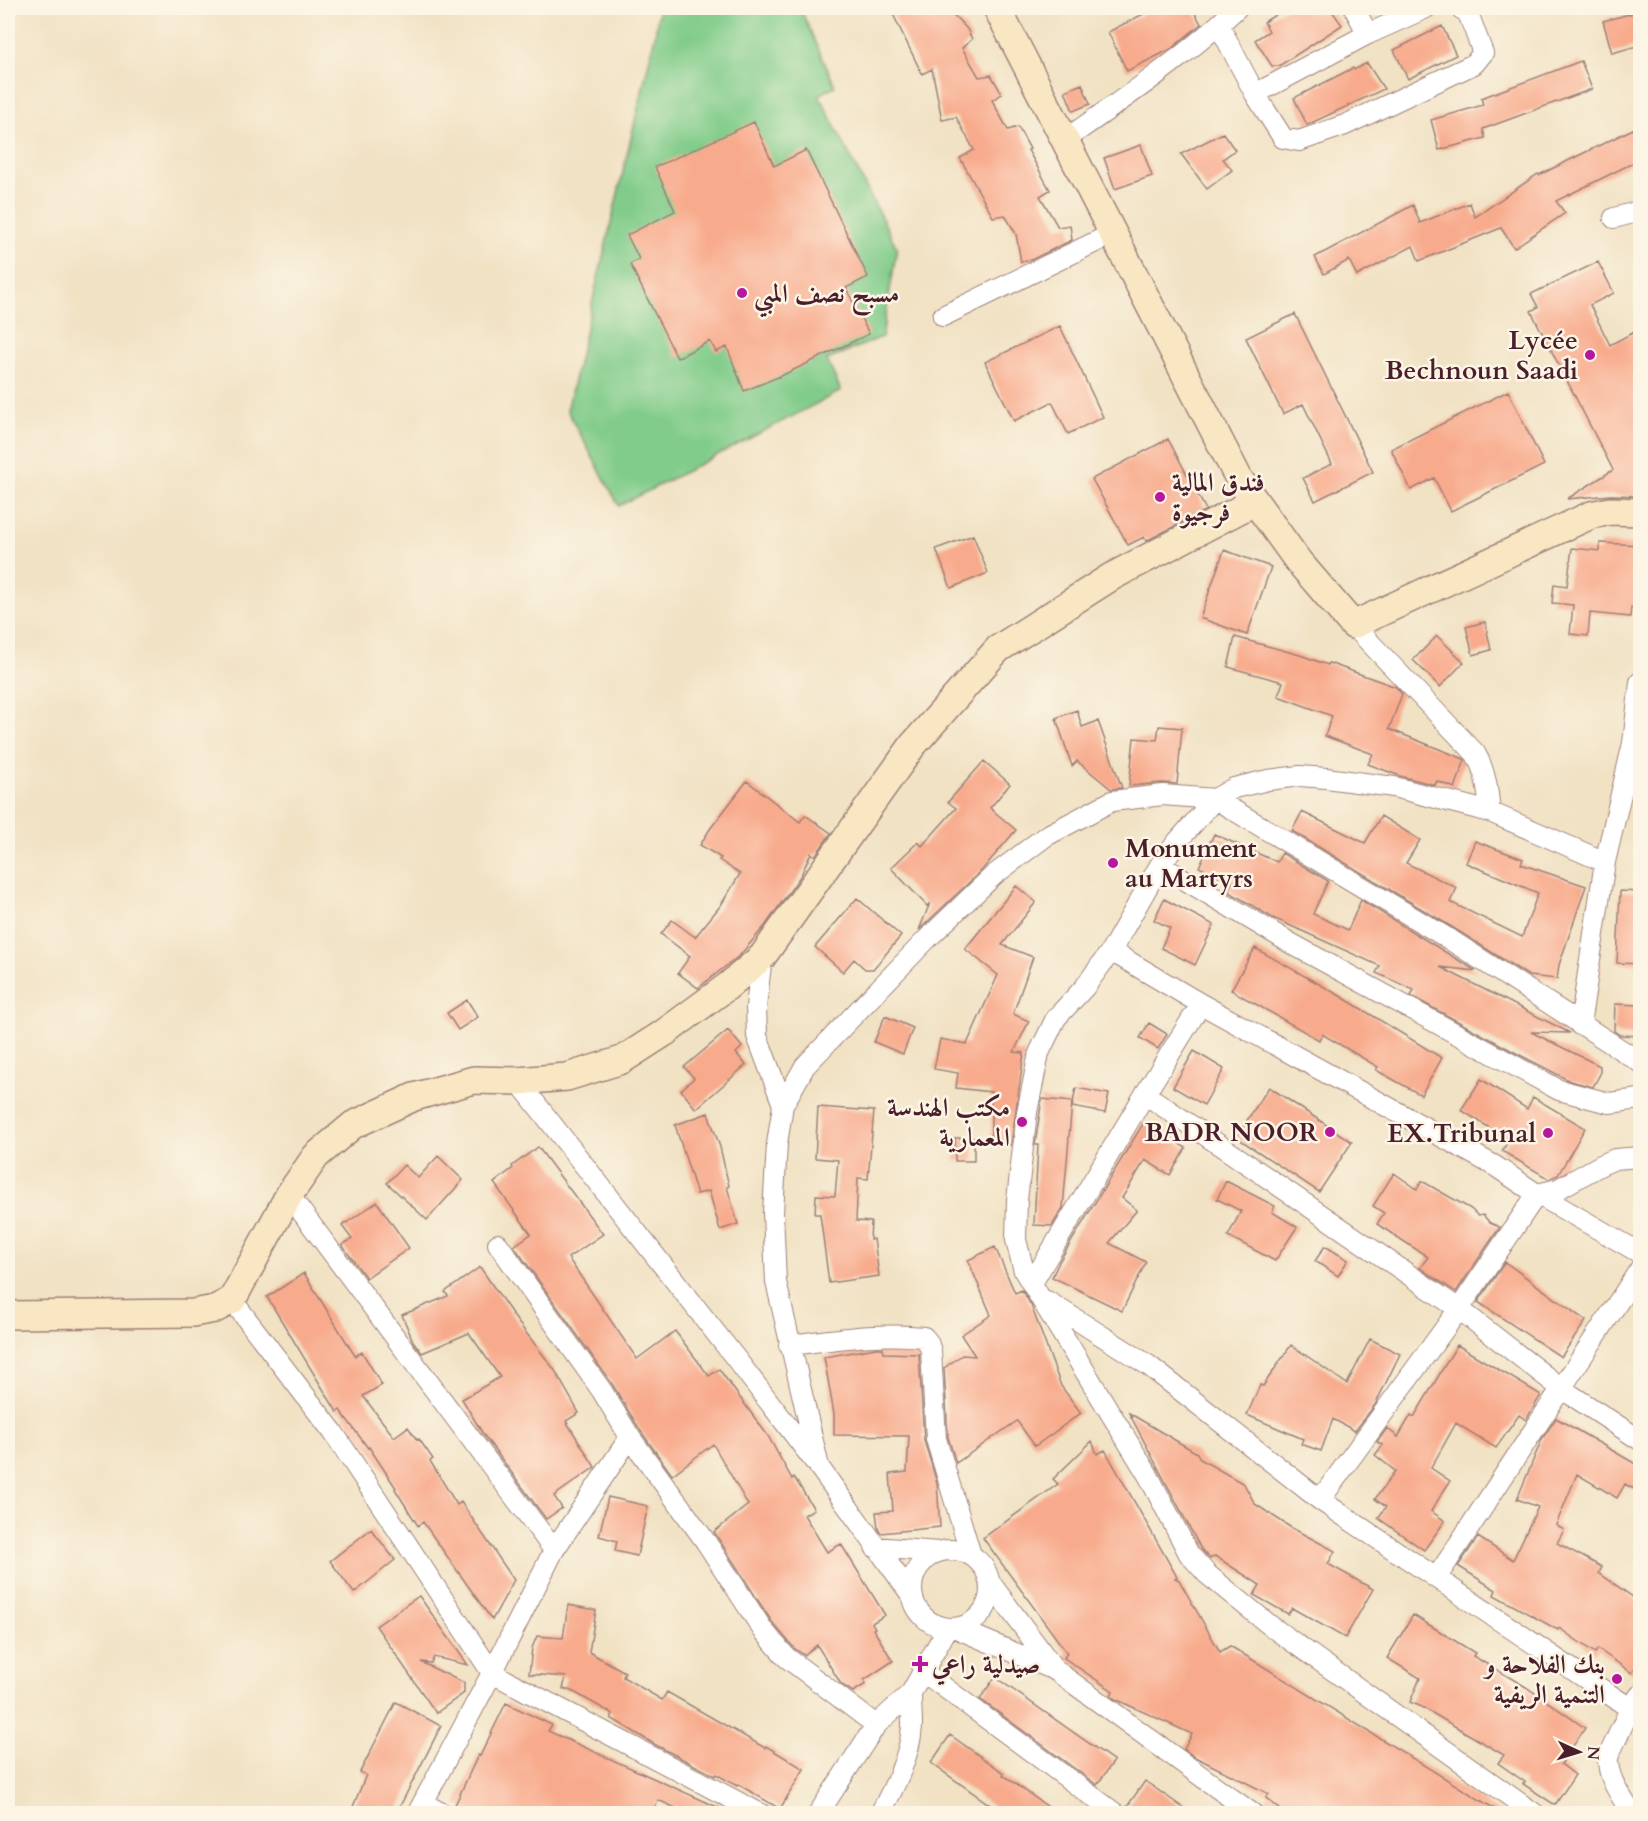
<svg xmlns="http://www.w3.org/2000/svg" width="1648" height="1821" font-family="Cardo,Amiri,serif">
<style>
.green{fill:#81cc8a;stroke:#66765a;stroke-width:1.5}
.building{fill:#f8aa8c}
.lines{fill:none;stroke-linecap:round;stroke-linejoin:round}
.minor-casing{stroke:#9e8078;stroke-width:22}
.secondary-casing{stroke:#9e8078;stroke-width:30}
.minor{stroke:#fff;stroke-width:20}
.secondary{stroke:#f9e7c3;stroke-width:27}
.poi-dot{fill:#b5179e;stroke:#fcf5e5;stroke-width:2}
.labels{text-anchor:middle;stroke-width:5;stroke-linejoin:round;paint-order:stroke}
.poi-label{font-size:26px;font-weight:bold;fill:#4a1f2b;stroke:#fcf5e5;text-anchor:end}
</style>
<rect width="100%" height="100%" fill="#fcf5e5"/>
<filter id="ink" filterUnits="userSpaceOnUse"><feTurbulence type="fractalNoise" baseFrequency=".0167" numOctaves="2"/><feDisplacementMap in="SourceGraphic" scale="12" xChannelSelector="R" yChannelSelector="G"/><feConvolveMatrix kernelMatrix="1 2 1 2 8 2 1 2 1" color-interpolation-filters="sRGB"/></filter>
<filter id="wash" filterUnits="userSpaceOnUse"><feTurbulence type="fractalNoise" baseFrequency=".008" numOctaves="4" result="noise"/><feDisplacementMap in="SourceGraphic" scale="24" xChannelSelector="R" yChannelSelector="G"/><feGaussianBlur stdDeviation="1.35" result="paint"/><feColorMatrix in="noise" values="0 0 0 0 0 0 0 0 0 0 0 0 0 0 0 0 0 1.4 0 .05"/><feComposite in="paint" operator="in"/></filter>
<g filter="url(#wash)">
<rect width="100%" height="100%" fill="#f1e2c4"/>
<path class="green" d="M659,8H800L835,86L819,95L897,248L882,337L827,360L841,391L619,506L567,410L655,36Z"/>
<g id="blocks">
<path class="building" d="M890,8H947L967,29L972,39L962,48L979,77L991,75L1002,94L992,100L1008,130L1018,127L1030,149L1028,150L1050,190L1040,196L1058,227L1070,225L1072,240L1031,260L1021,262L1016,234L1005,215L993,217L960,158L974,150L956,117L942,120L932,69L922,74Z
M1155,8H1192L1201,24L1171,49L1127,71L1108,32Z
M1286,8H1330L1342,25L1279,66H1272L1255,40L1269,31L1264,22Z
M1641,11V45L1612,53L1603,21Z
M1442,26L1456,55L1408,79L1394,50Z
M1581,61L1592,89L1483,129L1485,138L1439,150L1431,120L1483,105L1481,98Z
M1367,63L1384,89L1307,125L1294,98L1353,68L1354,70Z
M1082,84L1090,104L1073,111L1065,91Z
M754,122L774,166L806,150L868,277L846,288L869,334L783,375L744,391L727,347L716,352L710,341L677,358L630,264L639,259L627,235L675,211L655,167Z
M1641,125V159L1556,201L1565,213L1514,248L1501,228L1419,261L1413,246L1357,276L1349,260L1324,274L1315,257L1413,205L1420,223L1470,203L1475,217L1538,174L1539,175Z
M1223,133L1235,150L1223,159L1232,170L1207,189L1181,154Z
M1141,145L1152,176L1115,189L1104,158Z
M1598,262L1614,293L1590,305L1610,345L1634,332L1641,344V367L1633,371L1641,386V496L1611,495L1567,499L1613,470L1531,311L1538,307L1531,294Z
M1295,314L1373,472L1315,501L1303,478L1332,464L1303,404L1283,414L1246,338Z
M1060,326L1103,417L1068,434L1052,402L1014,421L985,362Z
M1508,391L1544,465L1451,511L1434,478L1411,490L1391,449Z
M1168,439L1206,510L1146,541L1144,537L1128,545L1092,479Z
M973,535L988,573L951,588L936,549Z
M1600,543L1641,545V608L1631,607L1630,617L1590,613L1588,636L1570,634L1573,605L1552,603L1554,584L1567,586L1572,548L1600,551Z
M1224,550L1271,567L1247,635L1200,618Z
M1485,622L1491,650L1473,655L1466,627Z
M1437,636L1464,662L1440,687L1413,660Z
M1235,637L1300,655L1328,665L1329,663L1396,687L1402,694L1389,729L1464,759L1465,760L1455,788L1437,781L1435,785L1400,776L1368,764L1373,754L1325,736L1332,716L1278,696L1283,682L1228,667Z
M1077,710L1082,727L1098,721L1122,788L1111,789L1077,761L1072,766L1056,718Z
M1159,726L1182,728L1177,784L1162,783L1129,786L1134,738L1157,740Z
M984,761L1010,784L990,808L1016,830L982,870L919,930L930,903L927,906L891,868L918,842L922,846L956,808L948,802Z
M747,781L800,822L805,815L831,833L815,856L811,853L801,875L765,926L740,955L698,988L678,973L690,956L661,934L672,920L695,937L721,905L740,874L719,860L721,858L700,845L710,829Z
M1302,812L1365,843L1381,816L1420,840L1406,863L1457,888L1450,902L1522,937L1538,893L1466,863L1475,841L1523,859L1521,864L1586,886L1559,965L1557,979L1529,976L1455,929L1292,831Z
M1214,834L1277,862L1282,853L1328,881L1313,914L1348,930L1361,900L1476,971L1440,967L1570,1033L1531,1032L1600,1066V1074L1593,1087L1570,1081L1518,1054L1411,996L1414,990L1376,973L1380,966L1271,917L1228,891L1232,882L1199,867Z
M1016,886L1036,902L1002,945L1033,957L1013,1014L1029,1021L1014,1052L1024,1053L1011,1145H991V1092L956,1088L958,1073L934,1069L940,1039L967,1044L998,975L965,949Z
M1620,891L1641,892V964L1617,963Z
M857,898L901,936L873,969H865L854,959L843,972L815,947Z
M1164,899L1214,925L1195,965L1161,948L1170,928L1154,920Z
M1255,948L1342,997L1442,1058L1421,1095L1376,1070L1378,1067L1322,1034L1319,1040L1231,990Z
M467,1000L478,1017L458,1030L447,1013Z
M1615,1004L1641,1005V1036L1620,1035L1614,1031Z
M885,1016L913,1028L903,1054L874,1042Z
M1149,1023L1167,1034L1158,1049L1140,1038Z
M728,1030L742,1047L736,1053L746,1065L696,1109L681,1090L694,1078L684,1067Z
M1194,1051L1224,1069L1204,1105L1173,1087Z
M1481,1079L1527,1109L1533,1097L1585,1128L1558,1175L1549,1179L1502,1151L1509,1140L1461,1110Z
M1269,1087L1352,1142L1319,1192L1236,1137Z
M1076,1088L1109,1094L1105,1113L1072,1107Z
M1042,1099L1072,1102L1063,1208L1052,1226L1034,1225L1038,1145H1035Z
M818,1107L874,1111L868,1179L858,1178L856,1221L871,1222L870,1240L874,1239L879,1276L829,1283L820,1214H815L816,1195L835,1196L838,1160L815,1158Z
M708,1113L720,1147L729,1186L727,1187L738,1224L720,1230L709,1191L697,1194L675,1125Z
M1144,1122L1186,1148L1170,1175L1145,1160L1122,1198L1137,1210L1109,1243L1146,1262L1122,1311L1052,1277L1060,1260Z
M955,1138H974V1161H955Z
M538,1147L603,1234L568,1258L637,1359L675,1331L709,1376L719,1369L768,1436L792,1479L794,1477L814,1509L804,1515L827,1552L841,1544L885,1615L872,1623L875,1628L873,1629L893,1661L864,1680L866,1684L853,1692L841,1684L817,1645L804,1655L794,1648L772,1622L714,1532L748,1505L713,1444L672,1475L640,1430L612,1384L514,1246L531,1234L494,1183L513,1168L512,1166Z
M438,1156L463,1180L427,1220L387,1183L404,1165L418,1178Z
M1394,1173L1417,1189L1422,1181L1471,1209L1478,1216L1483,1215L1490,1223L1500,1227L1456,1292L1420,1268L1428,1257L1377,1224L1384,1213L1373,1206Z
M1226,1181L1275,1206L1272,1212L1297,1227L1275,1261L1228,1236L1241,1211L1217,1199Z
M377,1202L409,1248L366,1278L342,1245L352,1239L342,1226Z
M1325,1246L1348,1260L1338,1276L1315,1261Z
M995,1247L1015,1293L1022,1290L1031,1305L1061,1386L1081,1413L1035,1446L1017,1421L956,1463L948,1437L944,1368L962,1355L975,1356L961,1335L991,1315L968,1260Z
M1505,1262L1586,1321L1561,1357L1478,1302Z
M480,1267L517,1321L554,1369L579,1413L566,1421L595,1467L554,1496L562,1508L546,1519L483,1434L462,1399L500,1377L469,1333L422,1353L413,1341L402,1315L448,1296L445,1292Z
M304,1273L355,1356L362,1352L382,1385L363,1396L394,1437L408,1427L417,1440L419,1439L433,1459L430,1461L457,1505L461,1502L514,1580L492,1620L423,1522L418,1526L395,1489L396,1488L369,1447L368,1448L340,1410L337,1412L267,1297Z
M1370,1339L1400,1354L1375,1405L1355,1431L1333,1419L1321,1451L1301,1444L1303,1439L1247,1415L1260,1385L1263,1386L1291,1345L1347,1384Z
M1457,1345L1541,1395L1526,1420L1519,1415L1496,1448L1456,1423L1431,1468L1450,1481L1431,1511L1445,1521L1424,1550L1378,1518L1386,1507L1375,1499L1395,1471L1375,1455L1383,1445L1377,1442L1387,1428L1398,1437L1411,1415L1414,1417Z
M876,1348H883L884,1353L919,1354L924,1440L937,1483L940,1527L881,1533L878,1528L876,1512L893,1511L890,1474L907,1472L909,1436L834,1435V1414L824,1357Z
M1129,1413L1197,1453L1200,1459L1244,1484L1255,1504L1290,1527L1335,1551L1328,1564L1373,1589L1345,1638L1292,1608L1288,1614L1254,1595L1260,1585L1215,1556L1210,1559L1201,1549Z
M1556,1418L1641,1467V1493L1625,1484L1617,1498L1577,1474L1556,1525L1564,1530L1557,1543L1602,1567L1599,1573L1641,1603V1660L1632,1673L1598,1649L1595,1653L1559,1628L1558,1630L1494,1595L1496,1590L1458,1566L1478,1537L1513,1560L1538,1507L1517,1499L1542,1439Z
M1092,1441L1097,1454L1105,1450L1177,1577L1175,1578L1179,1580L1220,1652L1230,1646L1503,1814H1286L1266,1798L1269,1794L1193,1756L1184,1749L1192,1734L1115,1699L1111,1696L1113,1691L1064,1658L1067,1653L983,1538L1058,1484L1053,1479Z
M608,1497L648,1506L637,1556L615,1551L617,1541L599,1536Z
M371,1529L395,1560L354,1593L330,1561Z
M419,1596L468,1665L434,1657L431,1663L421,1662L464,1683V1693L436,1713L376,1626Z
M568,1605L596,1610L589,1652L625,1672L623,1677L662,1700L667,1692L765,1748L766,1746L804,1769L780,1809L738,1784L737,1786L716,1774L715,1776L654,1744L611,1718L613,1714L572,1691L563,1689L566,1677L529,1674L532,1648L537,1636L563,1638Z
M1413,1615L1475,1653L1473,1656L1526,1687L1585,1728L1561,1764L1575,1775L1555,1805L1523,1784L1525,1782L1498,1763L1504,1755L1422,1707L1410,1702L1420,1678L1387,1658Z
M995,1677L1114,1761L1097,1785L980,1699Z
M396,1702L441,1726L396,1814H350L366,1775L360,1772Z
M506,1703L552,1725L548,1731L733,1814H689L658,1800L652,1814H473L455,1805L478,1755L480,1756Z
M950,1735L1004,1773L1003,1775L1058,1814H1003L931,1763Z
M1145,1781L1192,1814H1128L1126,1808Z"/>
</g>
</g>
<g filter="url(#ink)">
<use href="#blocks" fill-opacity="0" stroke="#9e8078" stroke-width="1.5"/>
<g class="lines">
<defs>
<path id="minor" d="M1354,8L1368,34L1255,94L1283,138L1299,141L1345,125L1474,64L1483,53L1468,13L1460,8
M1219,25L1255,94
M1368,34L1426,8
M1066,139C1125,98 1185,57 1237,8
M1614,218L1640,211
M943,316L1114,233
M1353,625L1475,753C1486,771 1488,791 1490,812
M1160,865L1292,944L1559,1090L1609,1103L1640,1099
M1111,951L1201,1004L1495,1166L1537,1194L1640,1253
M762,957L756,1007L757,1036L783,1105
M1580,1025L1605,862L1633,743L1640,682
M518,1081L737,1360L815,1462
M1145,1094L1459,1309L1562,1389L1640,1440
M289,1195L554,1550
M498,1244L602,1391L630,1437L706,1542L763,1630L786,1657L876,1725
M1032,1283L1145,1094L1201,1004
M232,1300L333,1432L492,1673L761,1814
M1047,1301L1148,1365L1320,1500L1640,1715
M789,1345C833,1340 880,1332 924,1337L928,1342L931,1351L936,1439L971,1555
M1320,1500L1459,1309L1537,1194L1558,1189L1601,1165L1615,1159L1640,1157
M875,1547L938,1552
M912 1589a39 39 0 1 1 78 0a39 39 0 1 1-78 0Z
M1437,1577L1640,1269
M989,1581L1055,1670
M912,1596L819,1467L776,1282L773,1213L777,1144L783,1105L805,1066L927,939L994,875L1046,836L1112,801L1163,795L1215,799L1234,788L1268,780L1300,776L1326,778L1394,787L1490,812L1605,862
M956,1628L1055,1670L1253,1814
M922,1671L1116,1814
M423,1803L443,1814
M417,1814L492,1673L554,1550L630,1437
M818,1814L876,1725L911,1693L947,1629
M880,1814C894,1787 910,1757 912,1726C912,1715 911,1704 911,1693
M1535,1814L1272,1627L1207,1574L1189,1554L1148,1475L1024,1271L1016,1240L1017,1200L1027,1112L1039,1053L1056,1018L1084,988L1111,951L1160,865L1177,842L1215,799L1449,939L1640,1062
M1632,1814C1621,1796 1607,1778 1608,1757L1630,1709L1640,1695"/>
<path id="secondary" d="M997,8L1239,479L1298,561L1353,625L1591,515L1610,511L1640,512
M8,1315L193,1313L215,1309L232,1300L289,1195L316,1156L353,1125L414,1097L474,1080L518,1081L567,1077L622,1060L664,1033L728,986L762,957L913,745L998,649L1111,577L1254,502"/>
</defs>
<use href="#minor" class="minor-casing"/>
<use href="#secondary" class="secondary-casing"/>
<use href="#minor" class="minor"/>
<use href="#secondary" class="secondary"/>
</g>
</g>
<g class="poi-dot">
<circle cx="742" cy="293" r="6"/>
<circle cx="1590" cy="355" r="6"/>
<circle cx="1160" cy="497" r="6"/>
<circle cx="1113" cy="863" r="6"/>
<circle cx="1022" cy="1122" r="6"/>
<circle cx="1330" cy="1132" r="6"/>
<circle cx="1548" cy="1133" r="6"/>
<path d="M917 1655h6v6h6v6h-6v6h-6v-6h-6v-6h6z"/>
<circle cx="1617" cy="1679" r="6"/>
</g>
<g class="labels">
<g class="poi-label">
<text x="754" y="302" text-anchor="start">مسبح نصف المبي</text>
<text x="1578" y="349">Lycée<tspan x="1578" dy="30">Bechnoun Saadi</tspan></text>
<text x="1172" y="491" text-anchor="start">فندق المالية<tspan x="1172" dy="30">فرجيوة</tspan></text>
<text x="1125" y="857" text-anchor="start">Monument<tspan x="1125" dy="30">au Martyrs</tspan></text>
<text x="1010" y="1116">مكتب الهندسة<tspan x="1010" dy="30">المعمارية</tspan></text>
<text x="1318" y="1141">BADR NOOR</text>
<text x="1536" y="1142">EX.Tribunal</text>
<text x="932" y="1673" text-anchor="start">صيدلية راعي</text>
<text x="1605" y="1673">بنك الفلاحة و<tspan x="1605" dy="30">التنمية الريفية</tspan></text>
</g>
</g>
<rect width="1648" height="1821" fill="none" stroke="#fcf5e5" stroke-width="30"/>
<g transform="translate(1579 1752) rotate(94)" stroke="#fcf5e5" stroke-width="4.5" paint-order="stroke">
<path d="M0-4.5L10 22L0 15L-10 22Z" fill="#4a1f2b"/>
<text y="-9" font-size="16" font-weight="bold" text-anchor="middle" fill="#4a1f2b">N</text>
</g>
</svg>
